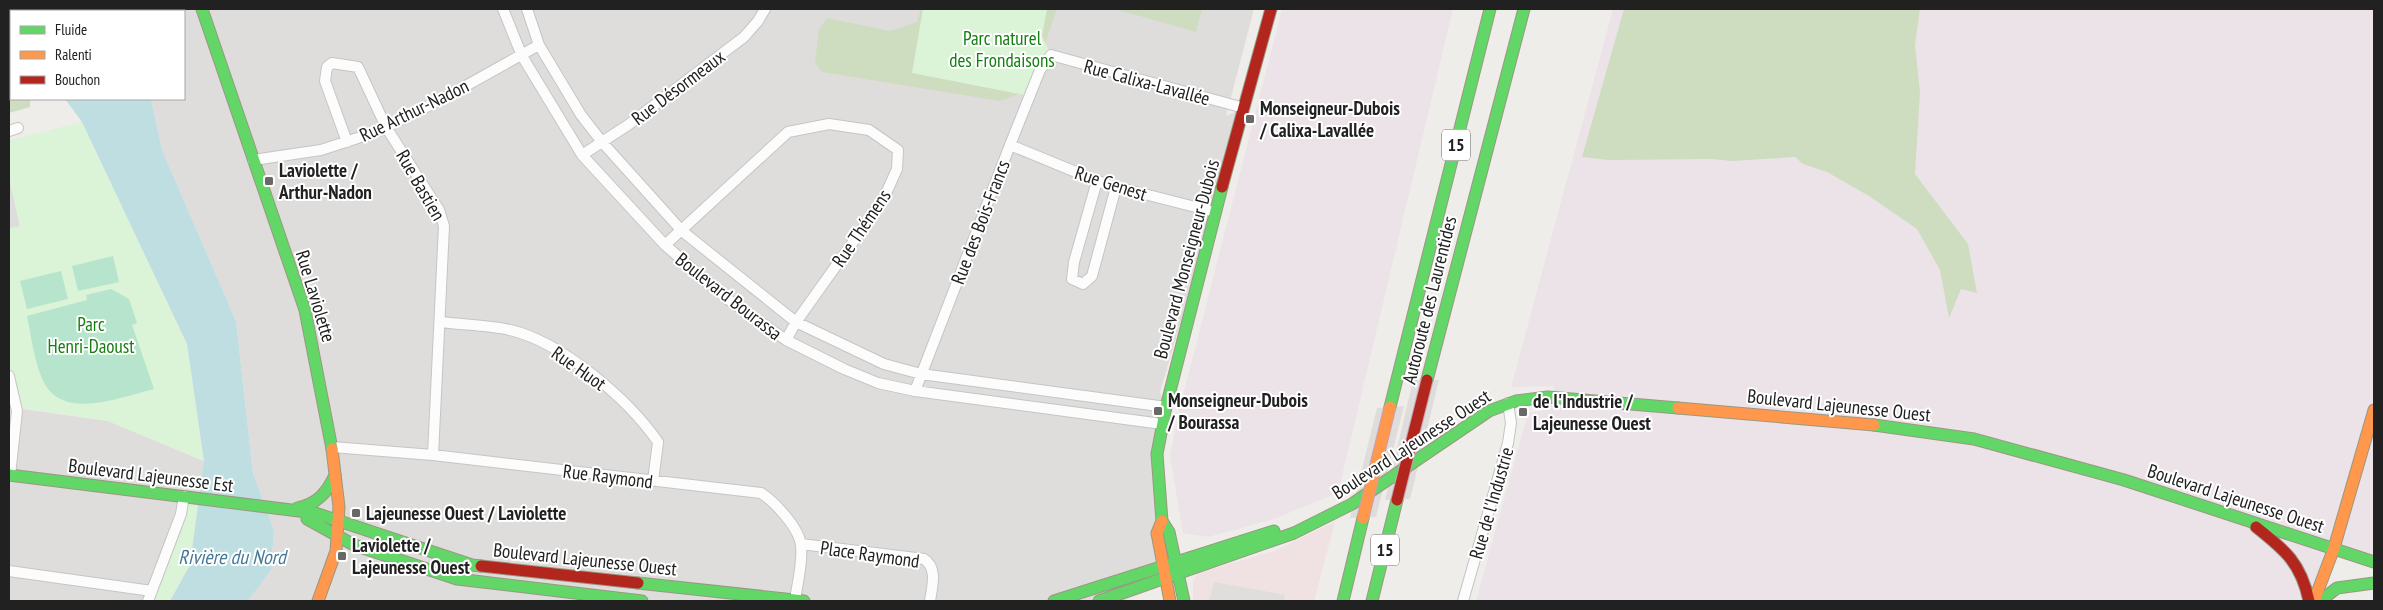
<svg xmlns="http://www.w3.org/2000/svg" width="2383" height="610" font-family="'PT Sans Narrow',sans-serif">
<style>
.residential{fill:#dedddb}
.commercial{fill:#f0e2e2}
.industrial{fill:#ece3e9}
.forest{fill:#cedcc0}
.park{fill:#dbf3d7}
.pitch{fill:#b7e4cc}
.parking{fill:#dfdedd}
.water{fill:#bfdee1}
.pier{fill:#dedddc}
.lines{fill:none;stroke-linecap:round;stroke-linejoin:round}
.street-casing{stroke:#c6c5c4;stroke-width:12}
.fast-casing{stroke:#9a9882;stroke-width:13}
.slow-casing{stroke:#9a9882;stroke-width:13}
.jam-casing{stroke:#9a9882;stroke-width:13}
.street{stroke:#fdfcfc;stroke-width:10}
.fast{stroke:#63d668;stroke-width:11}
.slow{stroke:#ff974d;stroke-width:11}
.jam{stroke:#b3261e;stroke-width:11}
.slow-bridge-casing{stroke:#c4a2b0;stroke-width:13;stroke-linecap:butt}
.jam-bridge-casing{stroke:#c4a2b0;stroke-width:13;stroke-linecap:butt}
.slow-bridge{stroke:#ff974d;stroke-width:11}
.jam-bridge{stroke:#b3261e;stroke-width:11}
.poi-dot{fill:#696867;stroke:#fff;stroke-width:2}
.labels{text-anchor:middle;stroke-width:4;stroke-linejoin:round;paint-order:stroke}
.shield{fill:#fff;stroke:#646464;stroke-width:1}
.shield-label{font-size:18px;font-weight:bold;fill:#212121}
.park-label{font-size:19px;fill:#137f0f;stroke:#fff}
.street-label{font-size:19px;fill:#212121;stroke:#fff}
.poi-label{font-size:19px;font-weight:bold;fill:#212121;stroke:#fff;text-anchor:start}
.water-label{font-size:20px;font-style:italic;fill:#467998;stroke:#fff}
</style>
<rect width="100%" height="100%" fill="#efedea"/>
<path class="residential" d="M131,9H1254L1226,116L1244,108L1160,392L1166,407L1157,588L1122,601H248L271,570L274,530L253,473L236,321L162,150L151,99H184V11H132Z
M9,177L20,226L9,229Z
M9,407L108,421L204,461L201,499L170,601H9Z"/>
<path class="commercial" d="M1335,522L1314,601H1193V581L1198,573L1274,551Z"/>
<path class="industrial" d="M1282,9H1453L1338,493L1274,519L1208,537L1183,533L1170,456L1179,411Z
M1613,9H2374V556L2338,547L2316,601H1476L1528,413L1550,409L1554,386L1511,387Z"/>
<path class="forest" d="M921,9H1057L1029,90L1000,101L822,72L815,63L819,29L827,18L890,31L917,22Z
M1115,9H1202L1196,32Z
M1624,9H1920L1915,45L1920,92L1915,174L1968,244L1977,293L1961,289L1949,318L1940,270L1917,229L1869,196L1827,172L1803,164L1795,157L1732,161L1712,159L1608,160L1582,157Z
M9,72L11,74V99H30V107L9,113Z"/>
<path class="park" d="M923,9H1047L1042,36L1051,55L1030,96L912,73Z
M82,122L187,344L204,461L108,421L21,408L9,365V229L20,226L9,177V140Z
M184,496L201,499L190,565L170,601H148Z"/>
<path class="pitch" d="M113,256L119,282L78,291L72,266Z
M61,271L68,299L27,309L20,281Z
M111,289L129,299L137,323L132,325L154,389C119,397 59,424 41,376C34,358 31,336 27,316L87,300L86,295Z"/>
<path class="parking" d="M1214,582L1285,595L1284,601H1209Z"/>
<path class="water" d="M30,9H131L132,11H30Z
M65,99H151L162,150L236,321L253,473L274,530L271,570L248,601H170L190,565L204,461L187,344L82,122Z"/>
<path class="pier" d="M1413,380H1439L1410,499L1385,500Z
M1404,406L1376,517L1350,518L1377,408Z"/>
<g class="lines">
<defs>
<path id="street" d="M503,9L522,56L582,155L665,245L726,298L786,340L844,369L878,383L915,391L1162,424
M527,9L539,45L581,115L602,142L682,231L796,322L884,364L921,374L1166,407
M9,131L18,128
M347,142L325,81L327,67L332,63L358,67L386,127L439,210L444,226L433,455
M1010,145L1105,184L1215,212
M582,155L628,125L744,37L758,21L765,9
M253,160L321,150L379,131L444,98L539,45
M1097,181L1074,262L1072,279L1083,284L1092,276L1116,187
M665,245L788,132L829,124L869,130L898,150L897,169L883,200L796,322L786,340
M441,322C463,325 488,325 510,330C562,342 628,399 658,442L653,481
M9,376L17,411L10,475
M915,391L1010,145L1040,70L1051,55L1244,108
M332,447L433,455L761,493C775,502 800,529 801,546C803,563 797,584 795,601
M801,544L924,559C938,568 932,587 930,601
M9,571L152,591
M148,601L181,514L184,496
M1463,601L1508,443L1511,423L1508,403"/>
<path id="fast" d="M202,9L305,310L332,449
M1427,380L1524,9
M1390,407L1490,9
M1874,425L1974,439L2124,480L2374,562
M9,475L315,513L472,565L481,566
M297,508C317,504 327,493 335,475
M307,519L354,545L457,579L642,601
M638,583L804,601
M1054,601L1274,531
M1099,601L1294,533L1352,504L1489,411L1516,401L1548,397L1678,408
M1184,601L1169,532L1162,521L1157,454L1166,407L1222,187
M1343,601L1363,518
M1372,601L1397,500
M2320,601L2337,588L2374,583"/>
<path id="slow" d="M1678,408L1874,425
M1162,521L1157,533L1170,601
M318,601L336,551L339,507L332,449
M2314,601L2334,548L2374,410"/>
<path id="jam" d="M1222,187L1271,9
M2256,527C2285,550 2301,563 2309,601
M481,566L638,583"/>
</defs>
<use href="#street" class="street-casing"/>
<use href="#fast" class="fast-casing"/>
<use href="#slow" class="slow-casing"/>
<use href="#jam" class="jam-casing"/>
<use href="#street" class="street"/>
<use href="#fast" class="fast"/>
<use href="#slow" class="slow"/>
<use href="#jam" class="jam"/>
<defs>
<path id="slow-bridge" d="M1363,518L1390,407"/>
<path id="jam-bridge" d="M1397,500L1427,380"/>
</defs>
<use href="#slow-bridge" class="slow-bridge-casing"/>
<use href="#jam-bridge" class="jam-bridge-casing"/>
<use href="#slow-bridge" class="slow-bridge"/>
<use href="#jam-bridge" class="jam-bridge"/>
</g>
<g class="poi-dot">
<rect x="1245" y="114" width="10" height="10" rx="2.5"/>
<rect x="264" y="176" width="10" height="10" rx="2.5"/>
<rect x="1153" y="406" width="10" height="10" rx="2.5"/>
<rect x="1518" y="407" width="10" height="10" rx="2.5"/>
<rect x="351" y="508" width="10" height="10" rx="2.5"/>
<rect x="337" y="551" width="10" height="10" rx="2.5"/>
</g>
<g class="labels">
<g class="shield">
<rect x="1442" y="129.5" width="28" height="31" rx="4"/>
<rect x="1371" y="534.5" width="28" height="31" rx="4"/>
</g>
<g class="shield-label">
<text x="1456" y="151">15</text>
<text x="1385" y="556">15</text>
</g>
<g class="park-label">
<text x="1002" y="45">Parc naturel<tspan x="1002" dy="22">des Frondaisons</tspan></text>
<text x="91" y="331">Parc<tspan x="91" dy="22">Henri-Daoust</tspan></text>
</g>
<g class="street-label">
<text transform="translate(1147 82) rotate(15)" y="7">Rue Calixa-Lavallée</text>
<text transform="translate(678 87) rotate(-37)" y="7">Rue Désormeaux</text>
<text transform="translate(414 110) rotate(-26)" y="7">Rue Arthur-Nadon</text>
<text transform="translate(1111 183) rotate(18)" y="7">Rue Genest</text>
<text transform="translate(421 185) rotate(60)" y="7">Rue Bastien</text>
<text transform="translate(980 222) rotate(-69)" y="7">Rue des Bois-Francs</text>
<text transform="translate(861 228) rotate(-56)" y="7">Rue Thémens</text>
<text transform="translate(1186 259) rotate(-75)" y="7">Boulevard Monseigneur-Dubois</text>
<text transform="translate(316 296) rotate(73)" y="7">Rue Laviolette</text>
<text transform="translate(729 296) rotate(38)" y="7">Boulevard Bourassa</text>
<text transform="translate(1429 300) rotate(-76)" y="7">Autoroute des Laurentides</text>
<text transform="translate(579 368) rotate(35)" y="7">Rue Huot</text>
<text transform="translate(1839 405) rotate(6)" y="7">Boulevard Lajeunesse Ouest</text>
<text transform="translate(1411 444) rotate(-33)" y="7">Boulevard Lajeunesse Ouest</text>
<text transform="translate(151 475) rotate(7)" y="7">Boulevard Lajeunesse Est</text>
<text transform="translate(608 476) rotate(7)" y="7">Rue Raymond</text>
<text transform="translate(2236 498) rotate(18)" y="7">Boulevard Lajeunesse Ouest</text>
<text transform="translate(1491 503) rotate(-74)" y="7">Rue de l'Industrie</text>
<text transform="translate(870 554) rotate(8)" y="7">Place Raymond</text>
<text transform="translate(585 559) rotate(6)" y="7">Boulevard Lajeunesse Ouest</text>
</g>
<g class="poi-label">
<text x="1260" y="115">Monseigneur-Dubois<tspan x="1260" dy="22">/ Calixa-Lavallée</tspan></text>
<text x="279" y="177">Laviolette /<tspan x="279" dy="22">Arthur-Nadon</tspan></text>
<text x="1168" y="407">Monseigneur-Dubois<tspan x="1168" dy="22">/ Bourassa</tspan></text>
<text x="1533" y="408">de l'Industrie /<tspan x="1533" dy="22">Lajeunesse Ouest</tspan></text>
<text x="366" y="520">Lajeunesse Ouest / Laviolette</text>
<text x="352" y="552">Laviolette /<tspan x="352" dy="22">Lajeunesse Ouest</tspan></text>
</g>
<g class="water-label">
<text x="232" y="564">Rivière du Nord</text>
</g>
</g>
<rect width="2383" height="610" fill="none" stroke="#212121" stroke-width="20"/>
<rect x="10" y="10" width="175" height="90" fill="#ffffff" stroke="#a6a6a6"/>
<rect x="20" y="26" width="25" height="8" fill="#63d668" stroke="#a6a6a6"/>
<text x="55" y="35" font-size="15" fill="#212121">Fluide</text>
<rect x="20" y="51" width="25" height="8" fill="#ff974d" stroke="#a6a6a6"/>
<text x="55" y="60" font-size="15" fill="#212121">Ralenti</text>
<rect x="20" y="76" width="25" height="8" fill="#b3261e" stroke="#a6a6a6"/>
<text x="55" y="85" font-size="15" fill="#212121">Bouchon</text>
</svg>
